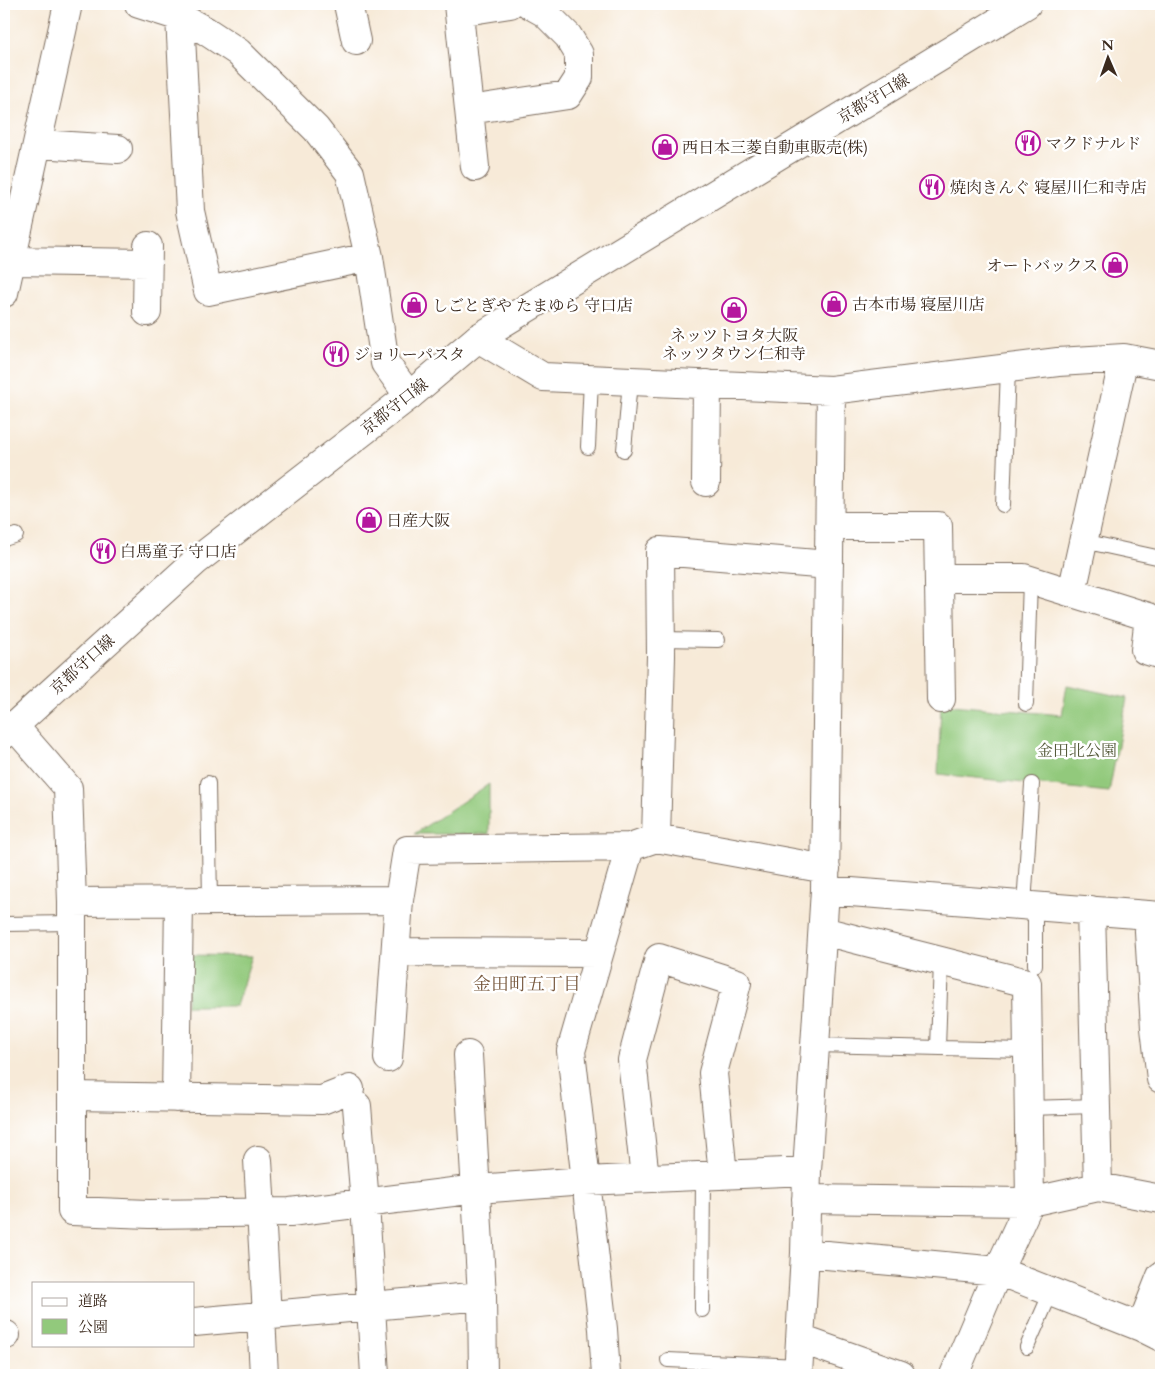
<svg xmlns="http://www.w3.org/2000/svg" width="1165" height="1379" font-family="Cardo,'Noto Serif JP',serif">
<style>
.green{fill:#92c97c;stroke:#667a4d}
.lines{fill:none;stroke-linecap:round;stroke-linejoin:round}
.lane-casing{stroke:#7d6d5f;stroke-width:16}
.street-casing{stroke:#7d6d5f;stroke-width:30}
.primary-casing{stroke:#7d6d5f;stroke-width:30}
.lane{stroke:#fff;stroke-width:14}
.street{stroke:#fff;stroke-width:28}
.primary{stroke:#fff;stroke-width:28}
.labels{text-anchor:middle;stroke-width:5;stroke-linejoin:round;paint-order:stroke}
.street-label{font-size:16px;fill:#3b2a1e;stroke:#fff}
.poi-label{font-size:16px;fill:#3b2a1e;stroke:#fff;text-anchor:start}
.park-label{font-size:16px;fill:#555a3a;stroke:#fff}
.neighbourhood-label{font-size:18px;fill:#77583d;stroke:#fff}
</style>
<rect width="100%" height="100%" fill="#fff"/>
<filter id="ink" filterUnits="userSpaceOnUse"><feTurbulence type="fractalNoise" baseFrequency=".02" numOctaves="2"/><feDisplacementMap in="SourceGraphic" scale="10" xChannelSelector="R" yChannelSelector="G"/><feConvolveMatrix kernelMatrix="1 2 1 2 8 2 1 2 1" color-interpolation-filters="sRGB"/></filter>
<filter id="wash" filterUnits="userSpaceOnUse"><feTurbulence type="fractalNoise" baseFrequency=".0096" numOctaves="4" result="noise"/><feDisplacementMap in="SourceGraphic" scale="20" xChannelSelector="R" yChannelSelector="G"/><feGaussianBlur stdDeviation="1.12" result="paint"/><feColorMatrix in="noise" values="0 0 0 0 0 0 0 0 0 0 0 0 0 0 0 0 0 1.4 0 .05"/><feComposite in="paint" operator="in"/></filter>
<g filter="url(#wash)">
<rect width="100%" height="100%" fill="#f7ead8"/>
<path class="green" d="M1067,685L1127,698L1109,792L938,774L941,704L1062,715Z
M489,784V834H414Z
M188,955L252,956L236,1006H187Z"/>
</g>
<g filter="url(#ink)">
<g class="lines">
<defs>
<path id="lane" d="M588,447L591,380
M624,450L630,381
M1003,505L1008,368
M4,539L16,535
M1083,541L1161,558
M661,639L718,640
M1026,704L1030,580
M208,783L210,901
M1024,905L1032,784
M4,924L72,923
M1035,965V906
M816,1045L1028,1050
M938,1048L941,961
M1029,1108L1096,1106
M702,1310L703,1176
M1027,1347L1051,1292
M668,1360L799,1366"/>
<path id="street" d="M139,4L180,17L206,31L238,52L316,129L350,173L369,257L385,363L409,396
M348,4L356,41
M458,4L475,167
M459,12L510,4
M180,17L190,211L208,291L369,257
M469,110L568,95L579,78V54L568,36L545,13L529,4
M38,144L118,149
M4,263L12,261L148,263
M4,293L68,4
M147,312L148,246
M478,338L543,377L831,390L1058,362L1124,358L1161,365
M706,482L707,384
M829,526H938L941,699
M939,578H1024L1149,617L1145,650L1161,655
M1072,592L1124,358
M13,725L68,788L72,902V1211L149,1214L290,1212L477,1189L585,1181L807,1171
M656,838L661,656L660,551L829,565
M825,890L1161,916
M72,902L399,900L407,850L630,847L656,838L826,869
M1091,910L1098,1187
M1148,915L1155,1028L1161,1079
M823,931L1027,983L1030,1202L998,1271L954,1375
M396,952L599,953
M468,1055L482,1296
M388,1058L399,900
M72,1096L322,1100L350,1089
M176,1098L179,902
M357,1106L365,1203L375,1375
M258,1160L267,1315
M645,1178L632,1060L659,958L737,983L713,1073L723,1175
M806,1199L1030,1202L1098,1187L1161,1199
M805,1253L998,1271L1141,1327L1161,1337
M261,1316L264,1375
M194,1322L482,1296L483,1375
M1141,1327L1161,1276
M4,1335H6
M800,1339L901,1375
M606,1375L603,1329L571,1051L630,847
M798,1375L805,1253L807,1171L825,890L831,390"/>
<path id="primary" d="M4,735L196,561L409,396L478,338L1027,4"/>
</defs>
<use href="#lane" class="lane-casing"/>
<use href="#street" class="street-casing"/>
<use href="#primary" class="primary-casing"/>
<use href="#lane" class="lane"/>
<use href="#street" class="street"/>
<use href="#primary" class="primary"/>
</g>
</g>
<defs>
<symbol id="restaurant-ring" viewBox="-11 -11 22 22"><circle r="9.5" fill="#fff" stroke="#b5179e" stroke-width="1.5"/><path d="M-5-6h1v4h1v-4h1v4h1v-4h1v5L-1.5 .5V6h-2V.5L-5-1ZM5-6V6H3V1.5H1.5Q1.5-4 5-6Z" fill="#b5179e"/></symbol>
<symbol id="shop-ring" viewBox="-11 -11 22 22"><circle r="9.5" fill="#fff" stroke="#b5179e" stroke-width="1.5"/><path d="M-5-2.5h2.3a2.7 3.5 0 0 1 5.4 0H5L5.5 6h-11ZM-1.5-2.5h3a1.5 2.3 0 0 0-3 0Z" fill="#b5179e"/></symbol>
</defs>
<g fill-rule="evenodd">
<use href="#restaurant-ring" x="1014" y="129" width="28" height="28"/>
<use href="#shop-ring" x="651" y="133" width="28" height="28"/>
<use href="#restaurant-ring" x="918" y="173" width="28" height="28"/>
<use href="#shop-ring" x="1101" y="251" width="28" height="28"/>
<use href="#shop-ring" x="820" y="290" width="28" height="28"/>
<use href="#shop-ring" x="400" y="291" width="28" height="28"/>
<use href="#shop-ring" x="720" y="296" width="28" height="28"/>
<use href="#restaurant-ring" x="322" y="340" width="28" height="28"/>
<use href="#shop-ring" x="355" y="506" width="28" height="28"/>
<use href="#restaurant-ring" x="89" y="537" width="28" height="28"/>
</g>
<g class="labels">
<g class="street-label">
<text transform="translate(873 98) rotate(-31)" y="6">京都守口線</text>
<text transform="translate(394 406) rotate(-38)" y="6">京都守口線</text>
<text transform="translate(82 664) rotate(-42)" y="6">京都守口線</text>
</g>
<g class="poi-label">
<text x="1046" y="149">マクドナルド</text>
<text x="682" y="153">西日本三菱自動車販売(株)</text>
<text x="950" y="193">焼肉きんぐ 寝屋川仁和寺店</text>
<text x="1098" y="271" text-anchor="end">オートバックス</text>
<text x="852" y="310">古本市場 寝屋川店</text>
<text x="432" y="311">しごとぎや たまゆら 守口店</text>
<text x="734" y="341" text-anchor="middle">ネッツトヨタ大阪<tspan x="734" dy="18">ネッツタウン仁和寺</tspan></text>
<text x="354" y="360">ジョリーパスタ</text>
<text x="386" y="526">日産大阪</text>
<text x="120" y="557">白馬童子 守口店</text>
</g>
<g class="park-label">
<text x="1077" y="756">金田北公園</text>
</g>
<g class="neighbourhood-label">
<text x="527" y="990">金田町五丁目</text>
</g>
</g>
<rect width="1165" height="1379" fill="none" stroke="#fff" stroke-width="20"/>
<rect x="32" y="1282" width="162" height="65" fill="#ffffff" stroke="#b1aaa5"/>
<rect x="42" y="1298" width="25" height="8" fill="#ffffff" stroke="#b1aaa5"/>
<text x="78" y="1306" font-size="15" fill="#3b2a1e">道路</text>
<rect x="42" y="1319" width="25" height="15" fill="#92c97c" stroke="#b1aaa5"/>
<text x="78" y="1332" font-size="15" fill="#3b2a1e">公園</text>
<g transform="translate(1108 58) rotate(358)" stroke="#ffffff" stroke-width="4" paint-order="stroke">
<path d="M0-4L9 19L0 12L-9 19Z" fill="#3b2a1e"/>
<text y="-8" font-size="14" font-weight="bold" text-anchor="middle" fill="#3b2a1e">N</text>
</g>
</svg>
